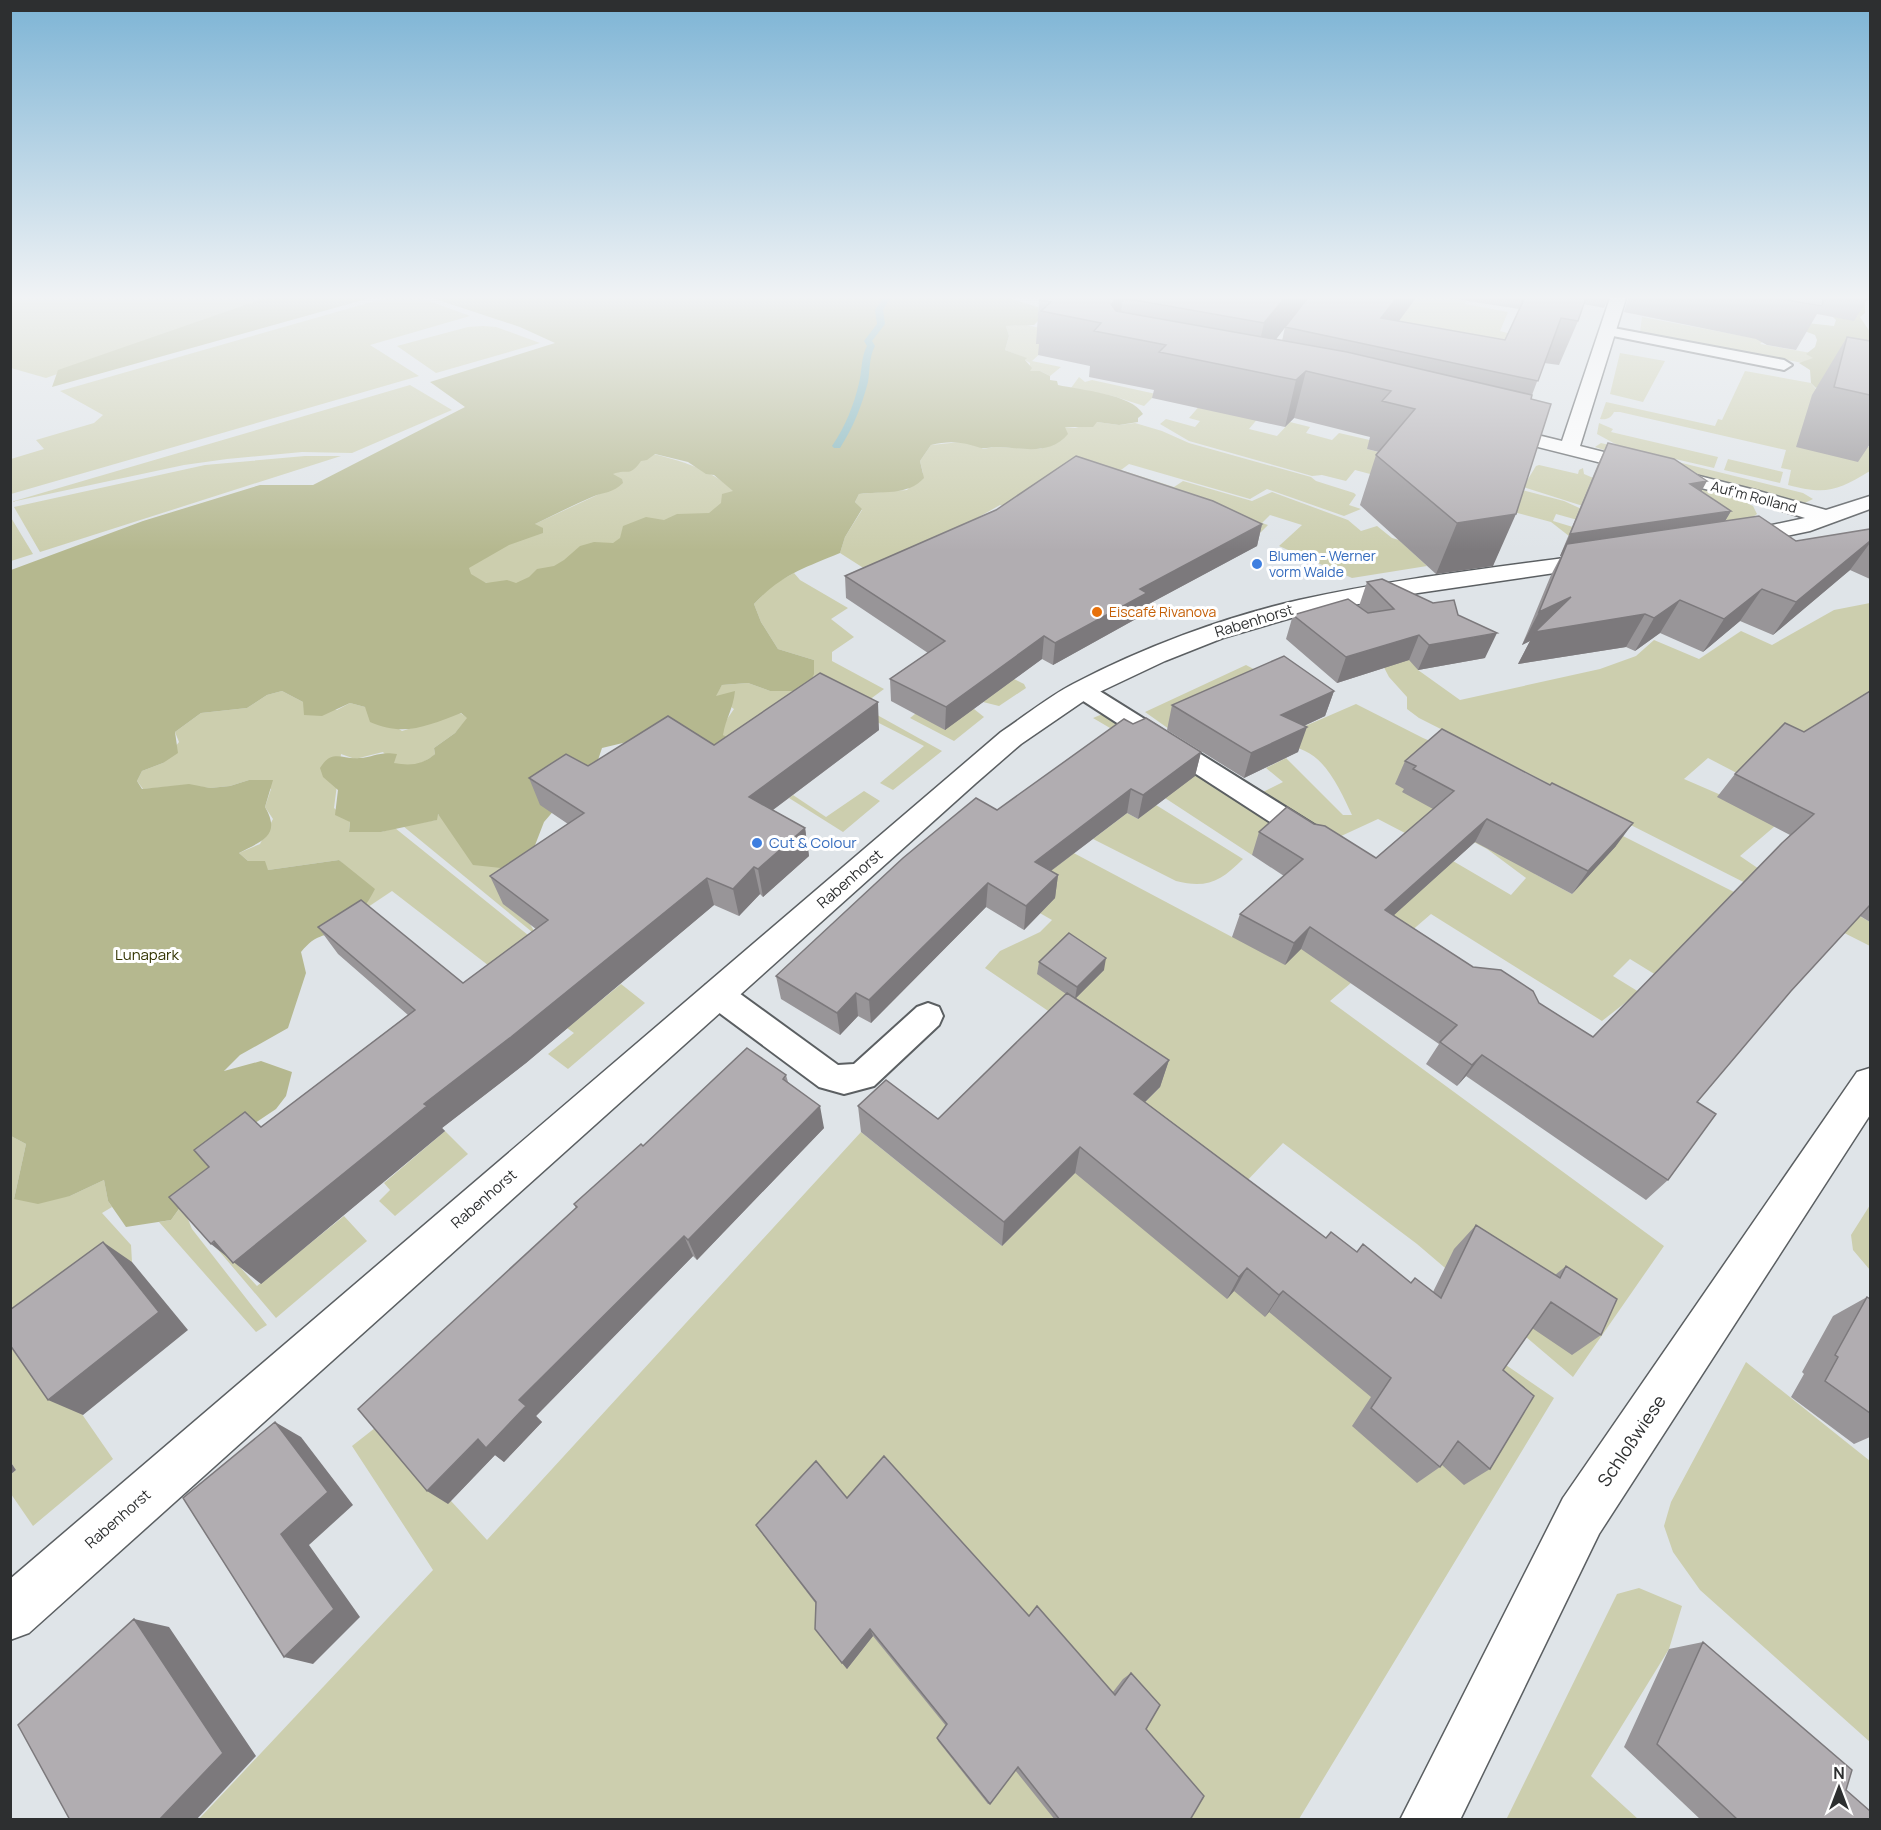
<svg xmlns="http://www.w3.org/2000/svg" width="1881" height="1830" font-family="Manrope,sans-serif">
<style>
.green{fill:#ccceae}
.forest{fill:#b5b88f;fill-rule:evenodd}
.lines{fill:none;stroke-linecap:round;stroke-linejoin:round}
.stream{fill:#7eb3b9;fill-rule:evenodd}
.lane-casing{stroke:#5b5f62;stroke-width:4}
.street-casing{stroke:#5b5f62;stroke-width:3}
.lane{fill:#fff;fill-rule:evenodd}
.street{fill:#fff;fill-rule:evenodd}
.wall{fill:#989598;fill-rule:evenodd}
.shaded-wall{fill:#7c797c}
.building{fill:#b1adb1;stroke:#7c797c;stroke-width:1.5}
.shop-dot{fill:#3f7fe0;stroke:#fff;stroke-width:2}
.food-dot{fill:#e8710a;stroke:#fff;stroke-width:2}
.labels{text-anchor:middle;stroke-width:6;stroke-linejoin:round;paint-order:stroke}
.far-street-label{font-size:14px;fill:#2d2f30;stroke:#fff}
.far-shop-label{font-size:14px;fill:#366cbe;stroke:#fff;text-anchor:start}
.far-food-label{font-size:14px;fill:#c56008;stroke:#fff;text-anchor:start}
.street-label{font-size:15px;fill:#2d2f30;stroke:#fff}
.shop-label{font-size:15px;fill:#366cbe;stroke:#fff;text-anchor:start}
.park-label{font-size:15px;fill:#323300;stroke:#fff}
.near-street-label{font-size:18px;fill:#2d2f30;stroke:#fff}
</style>
<rect width="100%" height="100%" fill="#dfe4e8"/>
<path class="green" d="M10,295H281L46,378L11,368Z
M396,295H413L470,316L370,345L419,376L11,494V459L44,449L36,440L94,423L103,415L60,391Z
M1383,295H1447L1446,297L1466,300L1465,304L1508,312L1500,331L1511,334L1501,355L1359,360Z
M1642,317L1764,340L1760,344L1817,354L1813,365L1640,332Z
M1027,325L1065,334L1037,343L1048,346L1032,361L1061,367L1050,376L1040,371H1029L1030,363L1025,360L1026,358L1005,350L1009,336L1006,326Z
M483,326L496,327L540,343L436,373L397,346L468,327Z
M1620,353L1665,361L1643,402L1610,394Z
M1745,371L1811,383L1861,445L1870,447V471C1837,491 1826,495 1788,485L1791,470L1781,468L1786,450L1620,412H1614C1611,418 1607,420 1600,419L1606,402L1715,426L1718,419L1722,420Z
M1079,377L1085,382L1092,380L1156,394L1144,406L1113,396L1071,388Z
M410,385L452,410L352,453L302,452L227,459L184,465L11,502Z
M1202,403L1259,417L1249,429L1277,436L1290,422L1310,427L1306,433L1332,440L1339,433L1374,441L1367,449L1382,453L1533,463L1518,489L1564,501L1586,511L1585,522L1556,514L1553,521L1586,531L1578,543L1551,522L1355,470L1346,481L1322,475L1312,476L1189,441L1160,424L1166,419L1195,427L1200,421L1189,418Z
M1097,422L1119,425L1135,423L1162,431L1189,443L1311,477L1316,481L1354,493L1356,495L1349,505L1361,509L1344,516L1267,489L1250,499L1129,464L1121,470L1174,487L1183,481L1252,501L1272,492L1348,520L1361,531L1377,526L1392,538L1399,540L1427,566L1352,578L1279,546L1302,525L1270,515L1262,523L1268,525L1258,535L1056,470L1021,494L1015,510L1000,505L970,522L901,592L840,553L845,537L862,510L855,502L859,494L907,490L923,473L920,461L931,445L961,442L975,444L983,449L994,447L1041,449L1064,427L1075,428Z
M1599,423L1613,429L1611,432L1718,457L1714,468L1619,446L1597,434Z
M1601,443L1803,493L1813,499L1805,503L1634,460L1595,447Z
M641,451C674,459 709,467 734,491L719,513L564,585L412,581L608,490L584,476Z
M305,456H341L40,552L14,507L205,465Z
M1728,459L1783,472L1780,483L1724,470Z
M1600,464L1737,498L1753,506L1757,514L1753,517L1722,522Z
M1539,465L1578,474L1579,470L1583,468L1584,474L1598,480L1586,507L1523,487L1536,466Z
M10,516L33,554L11,561H10Z
M794,573L800,580L848,608L831,619L854,637L832,652V661L884,689L861,706L942,751L893,790L880,783L924,746L822,694L731,739L722,735L725,722L734,709L715,696L722,685L748,683L770,691L814,660L778,649L761,622L754,604L772,585Z
M1870,603V710L1754,782L1708,758L1684,779L1781,821L1740,856L1759,869L1815,891L1870,922V946L1419,718L1407,709V697L1389,677L1376,652L1404,618L1418,670L1460,700L1600,669L1636,656L1654,640L1699,659L1741,631L1772,645L1834,610Z
M1246,665L1276,681L1169,729L1145,712Z
M1014,679L1024,684L1026,688L999,706L983,702Z
M282,691L303,702L337,710L350,703L365,707L402,731L460,713L468,718L455,733L434,748L435,754C425,763 407,771 393,763C390,761 386,755 383,752L355,759L341,754L334,808L350,822L349,831L381,832L395,828L533,939L493,969L392,891L353,917L354,874L339,860L268,870L248,861L239,853L260,844L273,819L265,807L271,789L249,780L230,786L210,788L188,785L143,789L137,781L142,771L163,763L179,742L175,732L201,713L247,708L267,695Z
M1356,704L1423,738L1476,760L1535,874L1572,894L1623,836L1736,893L1656,975L1630,959L1613,976L1639,992L1602,1021L1431,914L1330,1001L1664,1246L1573,1377L1417,1244L1283,1143L1243,1185L1554,1398L1299,1819L198,1820L433,1570L352,1446L380,1424L487,1540L861,1132L1002,1246L1160,1087L985,968L1000,951L1040,932L1052,920L1038,912L1036,833L1232,937L1366,881L1453,861L1511,895L1526,878L1487,849L1453,831L1430,846L1378,819L1339,837L1257,795L1283,782L1266,768L1286,758L1343,815H1352C1342,794 1328,761 1305,751C1295,746 1283,744 1273,740Z
M974,709L984,717L954,741L910,718L915,714Z
M1105,713L1282,828L1252,855L1165,798L1127,738L1093,718Z
M864,791L880,801L843,832L789,798L793,795L826,817Z
M1156,805L1243,859C1221,881 1207,889 1176,881L1093,839L1127,813L1138,819Z
M437,814L520,858L504,904L530,924L537,936L403,826L436,820Z
M621,984L645,1003L568,1069L548,1054L574,1033L567,1028Z
M445,1131L468,1154L395,1216L379,1201L390,1190L384,1183Z
M11,1136L26,1144L14,1199L70,1196L104,1180L108,1201L112,1207L102,1213L131,1245L132,1262L30,1339L113,1459L33,1526L11,1494L10,1475L16,1470L10,1461Z
M182,1205L192,1229L267,1325L256,1332L159,1222L171,1220Z
M1870,1205V1270L1853,1250L1851,1235Z
M344,1216L367,1241L276,1318L214,1245L219,1244L257,1286Z
M1746,1362L1870,1461V1742L1700,1590L1673,1552L1664,1526L1671,1502Z
M1639,1588L1682,1606L1669,1649L1591,1776L1638,1819L1506,1820L1617,1594Z"/>
<path class="forest" d="M274,295H381L52,387L58,370Z
M423,295H999L1038,307L1040,319L1034,325L1006,326L1009,336L1005,350L1027,358L1025,360L1032,368L1030,371H1040L1050,376V380L1057,381L1058,385C1080,390 1132,394 1143,414L1138,418V422L1119,425L1097,422L1093,427H1065L1068,434C1049,457 1020,447 995,447C990,447 985,449 981,448C964,442 950,440 931,445L920,461L924,478C908,496 881,491 859,494L855,502L862,509L845,537L840,553C804,568 781,575 754,604L761,622L778,649L814,660V674L808,688L793,691H770L748,683L722,685L716,696L735,691C733,710 726,717 723,735L731,739L728,748L627,742L602,748L595,769L574,787L544,822L532,853L501,868L473,865L438,814L437,820L381,832H349L350,822L335,815L338,790L323,777L320,768C332,748 343,760 359,758C375,757 379,751 397,754L394,763C410,766 422,765 435,754L434,748L455,733L467,718L461,713C427,726 404,737 370,722L365,707L350,703L322,716L304,715L303,702L282,691L267,695L247,708L201,713L175,732L178,753L163,763L142,771L137,781L142,789L189,784L210,788L230,786L249,780H273L265,807C282,836 261,841 239,853L248,861H265L268,870L339,860L375,889C367,905 357,918 341,928C322,939 318,932 301,952L306,973L288,1028L240,1055L224,1071L261,1061L292,1072L286,1096L276,1109L228,1141L171,1220L126,1227L108,1201L104,1180L70,1196L38,1204L14,1199L26,1144L11,1136V570L143,521L260,485H313L465,407L430,382L555,343L520,327ZM655,454L688,462L706,474L714,475L733,491L722,494L721,503L709,513L677,514L664,520L646,517L623,526L620,538L613,543L594,542L580,546L564,560L554,566L537,569L529,577L516,583L507,580L486,583L471,574L469,568L509,545L543,533V528L535,524C554,515 573,505 592,497C604,492 613,493 623,483L622,479L613,474C629,468 629,478 641,461L647,460Z
M1870,295V300L1865,301V313L1860,317L1870,332V355L1816,388L1811,383L1810,370L1799,363L1813,358L1806,354L1815,347L1817,340L1815,335L1794,327L1807,323L1834,326L1836,320L1832,316Z"/>
<g class="lines">
<path class="stream" d="M885,295H892L883,310L885,324L872,341L875,346C869,356 870,371 868,382C862,405 853,428 840,448H834L832,446C845,427 854,405 859,383C862,372 861,356 867,346L864,341L877,324L875,310Z"/>
<defs>
<path id="lane" d="M1608,327L1784,360L1792,365L1784,370L1603,334L1601,331Z
M1082,683L1090,685L1319,828L1323,835L1319,842L1310,844L1301,842L1074,695L1070,690L1074,685Z
M717,982L728,985L838,1065L854,1064L917,1007L928,1003L939,1007L943,1016L939,1025L874,1086L844,1094L819,1087L706,1003L702,994L706,985Z"/>
<path id="street" d="M1611,295H1627L1580,446L1755,490L1826,510L1870,496V509L1810,531L1738,546L1730,544L1727,539L1730,534L1805,518L1741,498L1490,435L1487,431L1490,427L1497,425L1562,441Z
M1601,553L1609,555L1613,560L1609,565L1418,593L1305,614L1223,638L1165,661L1091,696L1021,744L976,783L29,1633L10,1640V1579L1001,732C1025,716 1048,697 1073,684C1141,648 1224,617 1299,600C1398,578 1501,567 1601,553Z
M1870,1068V1115L1599,1534L1460,1820H1400L1563,1498L1857,1072Z"/>
</defs>
<use href="#lane" class="lane-casing"/>
<use href="#street" class="street-casing"/>
<use href="#lane" class="lane"/>
<use href="#street" class="street"/>
</g>
<path class="wall" d="M1044,295H1418L1398,321L1505,340L1519,309L1430,295H1610L1604,308L1584,304L1578,321L1559,365L1544,363L1532,395L1493,566L1436,574L1360,505L1376,455L1379,452L1367,449L1370,437L1294,418L1285,427L1152,398L1154,390L1089,377L1090,366L1038,355L1039,344H1036L1039,300ZM1285,327L1282,341L1276,339Z
M1629,295H1870L1854,321L1817,314L1796,350L1767,345L1756,339L1624,312Z
M1847,337L1870,341V444L1858,462L1796,447L1812,395Z
M1608,443L1701,492L1731,511L1725,521L1796,541L1870,529V579L1850,570L1773,635L1740,621L1703,652L1660,633L1635,651L1626,647L1518,664L1530,641L1522,645L1551,575L1561,556H1560L1598,464Z
M1262,524L1257,546L1145,606L1143,615L1053,665L1042,659L945,730L891,701L890,679L928,653L846,598L845,576Z
M1367,582L1458,615L1485,658L1418,670L1409,660L1337,683L1286,639L1293,615L1359,606Z
M1334,691L1325,716L1304,726L1298,752L1244,778L1167,730L1172,705Z
M1870,691V922L1860,916L1791,991L1697,1102L1668,1180L1646,1200L1466,1076L1457,1086L1426,1064L1439,1044L1301,949L1285,965L1232,937L1240,914L1284,876L1252,855L1259,832L1314,824L1376,858L1433,809L1402,792L1404,789L1395,784L1405,761L1616,846L1572,894L1475,842L1393,916L1473,967L1539,1003L1593,1037L1790,835L1717,797L1735,774L1804,732Z
M1133,724L1201,752L1195,776L1138,819L1127,813L1051,871L1058,875L1055,898L1024,930L986,907L871,1023L858,1016L840,1035L781,999L776,976L997,810Z
M879,730L773,810L805,828L809,856L763,897L760,894L739,916L714,905L526,1063L442,1128L445,1131L261,1284V1127L408,1015L338,954L318,927L463,983L536,929L503,904L490,876L568,824L540,805L529,778L588,766L714,745Z
M1039,962L1104,970L1076,998L1169,1060L1160,1087L1145,1102L1326,1238L1357,1252L1411,1283L1433,1292L1454,1249L1476,1225L1555,1275L1566,1266L1601,1335L1572,1355L1532,1328L1503,1370L1490,1469L1464,1485L1442,1465L1440,1467L1417,1483L1352,1426L1371,1397L1269,1312L1265,1317L1234,1291L1227,1299L1075,1173L1002,1246L861,1132L858,1106L938,1119L1066,994L1037,974Z
M786,1075L788,1082L824,1128L697,1260L693,1256L536,1416L542,1422L504,1462L495,1455L448,1504L576,1208L574,1204L643,1146Z
M1867,1297L1870,1299V1437L1854,1444L1791,1397L1804,1374L1802,1372L1833,1316Z
M847,1498L1029,1616L1113,1692L1123,1679L1131,1673L1146,1729L1190,1820H1055L1015,1770L990,1804H988L938,1741L937,1738L946,1726L873,1636L847,1669L815,1629L816,1604L764,1536L756,1525Z
M1703,1642L1846,1790L1870,1820H1701L1624,1747L1669,1649Z"/>
<path class="shaded-wall" d="M1287,295H1310L1254,368L1264,323Z
M1399,295H1418L1380,347L1381,318Z
M1123,298L1118,336L1111,304L1116,299Z
M1306,371L1294,418L1285,427L1296,380Z
M1707,481L1695,503L1690,484Z
M1731,511L1718,533L1567,544L1561,556H1560L1570,534Z
M1516,514L1493,566L1436,574L1457,523Z
M1262,524L1257,546L1145,606L1143,615L1053,665L1055,643L1140,589Z
M1870,541V543L1850,570L1773,635L1796,602Z
M1762,589L1740,621L1703,652L1724,619Z
M1571,597L1645,614L1626,647L1518,664L1530,641L1522,645L1539,612Z
M1680,600L1660,633L1635,651L1654,618Z
M1497,633L1485,658L1418,670L1429,645Z
M1419,635L1409,660L1337,683L1346,657Z
M1044,636L1042,659L945,730L946,707Z
M1334,691L1325,716L1273,740L1281,715Z
M878,702L879,730L754,824L749,797Z
M1307,727L1298,752L1244,778L1251,753Z
M1201,752L1195,776L1138,819L1143,795Z
M1131,789L1127,813L1032,885L1035,862Z
M1487,819L1475,842L1374,933L1385,910Z
M1633,823L1616,846L1572,894L1588,871Z
M805,828L809,856L763,897L758,869Z
M754,867L760,894L739,916L733,889Z
M1058,875L1055,898L1024,930L1026,906Z
M707,878L714,905L526,1063L442,1128L445,1131L261,1284L211,1244L424,1104Z
M988,883L986,907L871,1023L869,1000Z
M1310,927L1301,949L1285,965L1294,943Z
M1106,958L1104,970L1075,999L1077,987Z
M856,993L858,1016L840,1035L837,1013Z
M1482,1055L1466,1076L1457,1086L1472,1065Z
M1169,1060L1160,1087L1127,1120L1134,1094Z
M820,1106L824,1128L697,1260L688,1240Z
M1080,1147L1075,1173L1002,1246L1004,1222Z
M684,1236L693,1256L536,1416L519,1400Z
M103,1242L132,1262L188,1330L83,1415L48,1400Z
M1247,1268L1234,1291L1227,1299L1239,1277Z
M1283,1291L1269,1312L1265,1317L1279,1295Z
M526,1406L542,1422L504,1462L495,1455L448,1504L427,1491L478,1439Z
M275,1422L301,1437L353,1505L309,1545L360,1617L313,1664L284,1657Z
M10,1461L16,1470L10,1475Z
M134,1619L169,1627L256,1756L196,1820H159Z
M870,1629L873,1636L847,1669L842,1663Z"/>
<path class="building" d="M1044,295H1287L1264,323L1123,298L1116,299L1111,304L1116,311L1347,352L1532,395L1531,399L1551,404L1516,514L1457,523L1376,455L1415,409L1382,401L1391,391L1306,371L1296,380L1159,352L1166,345L1094,331L1101,323L1041,311L1051,302L1039,300Z
M1310,295H1399L1381,318L1505,340L1526,295H1587L1578,321L1561,318L1538,381L1285,327Z
M1778,295H1824L1822,306L1792,301Z
M1847,337L1870,341V395L1834,387Z
M1608,443L1674,459L1707,481L1690,484L1731,511L1570,534Z
M1076,456L1213,501L1262,524L1140,589L1147,593L1055,643L1044,636L946,707L890,679L945,641L845,576L996,510Z
M1759,516L1796,541L1870,529V541L1796,602L1762,589L1724,619L1680,600L1654,618L1645,614L1535,632L1571,597L1539,612L1567,544Z
M1382,579L1433,603L1454,600L1458,615L1497,633L1429,645L1419,635L1346,657L1293,615L1348,599L1368,613L1394,609L1367,582Z
M1284,656L1334,691L1281,715L1307,727L1251,753L1172,705Z
M820,673L878,702L749,797L805,828L758,869L754,867L733,889L707,878L511,1037L424,1104L427,1106L233,1263L214,1241L211,1244L169,1197L209,1167L194,1150L245,1112L261,1127L415,1010L318,927L361,900L463,983L548,920L490,876L584,813L529,778L566,754L588,766L668,716L714,745Z
M1870,691V905L1791,991L1697,1102L1716,1114L1668,1180L1482,1055L1472,1065L1440,1042L1457,1025L1310,927L1294,943L1240,914L1303,859L1259,832L1287,807L1314,824L1325,826L1376,858L1454,791L1413,769L1416,766L1405,761L1442,729L1550,785L1552,783L1633,823L1588,871L1487,819L1385,910L1473,967L1501,970L1533,991L1539,1003L1593,1037L1782,843L1814,814L1735,774L1785,723L1804,732Z
M1146,718L1201,752L1143,795L1131,789L1035,862L1058,875L1026,906L988,883L869,1000L856,993L837,1013L776,976L903,858L976,798L997,810L1124,719L1133,724Z
M1069,933L1106,958L1077,987L1039,962Z
M1067,993L1169,1060L1134,1094L1326,1238L1331,1232L1357,1252L1363,1244L1411,1283L1415,1278L1441,1298L1476,1225L1560,1278L1566,1266L1617,1299L1601,1335L1551,1302L1503,1370L1534,1396L1490,1469L1458,1441L1440,1467L1371,1408L1391,1378L1283,1291L1279,1295L1247,1268L1239,1277L1080,1147L1004,1222L858,1106L886,1080L938,1119Z
M747,1048L786,1075L783,1079L820,1106L688,1240L684,1236L519,1400L526,1406L486,1448L478,1439L427,1491L358,1409L577,1207L574,1204L641,1144L643,1146Z
M103,1242L159,1312L48,1400L10,1345V1310Z
M1867,1297L1870,1299V1413L1825,1381L1838,1357L1835,1355Z
M275,1422L328,1492L281,1534L334,1609L284,1657L183,1498Z
M884,1456L1029,1616L1037,1606L1115,1695L1131,1673L1160,1705L1146,1729L1204,1796L1190,1820H1060L1018,1767L990,1804L937,1738L947,1724L870,1629L842,1663L815,1629L816,1602L756,1525L816,1461L847,1498Z
M134,1619L223,1753L159,1820H70L18,1725Z
M1703,1642L1852,1770L1846,1790L1870,1811V1820H1738L1657,1744Z"/>
<linearGradient id="sky" x2="0" y2="1"><stop stop-color="#7db4d5"/><stop offset="0.54" stop-color="#f1f3f5"/><stop offset="1" stop-color="#f1f3f5" stop-opacity="0"/></linearGradient>
<rect width="1881" height="551" fill="url(#sky)"/>
<g class="shop-dot">
<circle cx="1257" cy="564" r="6"/>
<circle cx="757" cy="843" r="6"/>
</g>
<circle class="food-dot" cx="1097" cy="612" r="6"/>
<g class="labels">
<g class="far-street-label">
<text transform="translate(1754 497) rotate(15)" y="5">Auf'm Rolland</text>
</g>
<g class="far-shop-label">
<text x="1269" y="561">Blumen - Werner<tspan x="1269" dy="16">vorm Walde</tspan></text>
</g>
<g class="far-food-label">
<text x="1109" y="617">Eiscafé Rivanova</text>
</g>
<g class="street-label">
<text transform="translate(1254 621) rotate(-17)" y="5">Rabenhorst</text>
<text transform="translate(850 879) rotate(-41)" y="5">Rabenhorst</text>
<text transform="translate(484 1199) rotate(-41)" y="5">Rabenhorst</text>
<text transform="translate(118 1519) rotate(-41)" y="5">Rabenhorst</text>
</g>
<g class="shop-label">
<text x="769" y="848">Cut &amp; Colour</text>
</g>
<g class="park-label">
<text x="147" y="960">Lunapark</text>
</g>
<g class="near-street-label">
<text transform="translate(1632 1441) rotate(-56)" y="6">Schloßwiese</text>
</g>
</g>
<rect width="1881" height="1830" fill="none" stroke="#2d2f30" stroke-width="24"/>
<g transform="translate(1839 1788)" stroke="#ffffff" stroke-width="4.5" paint-order="stroke">
<path d="M0-4.5L10 22L0 15L-10 22Z" fill="#2d2f30"/>
<text y="-9" font-size="16" font-weight="bold" text-anchor="middle" fill="#2d2f30">N</text>
</g>
</svg>
